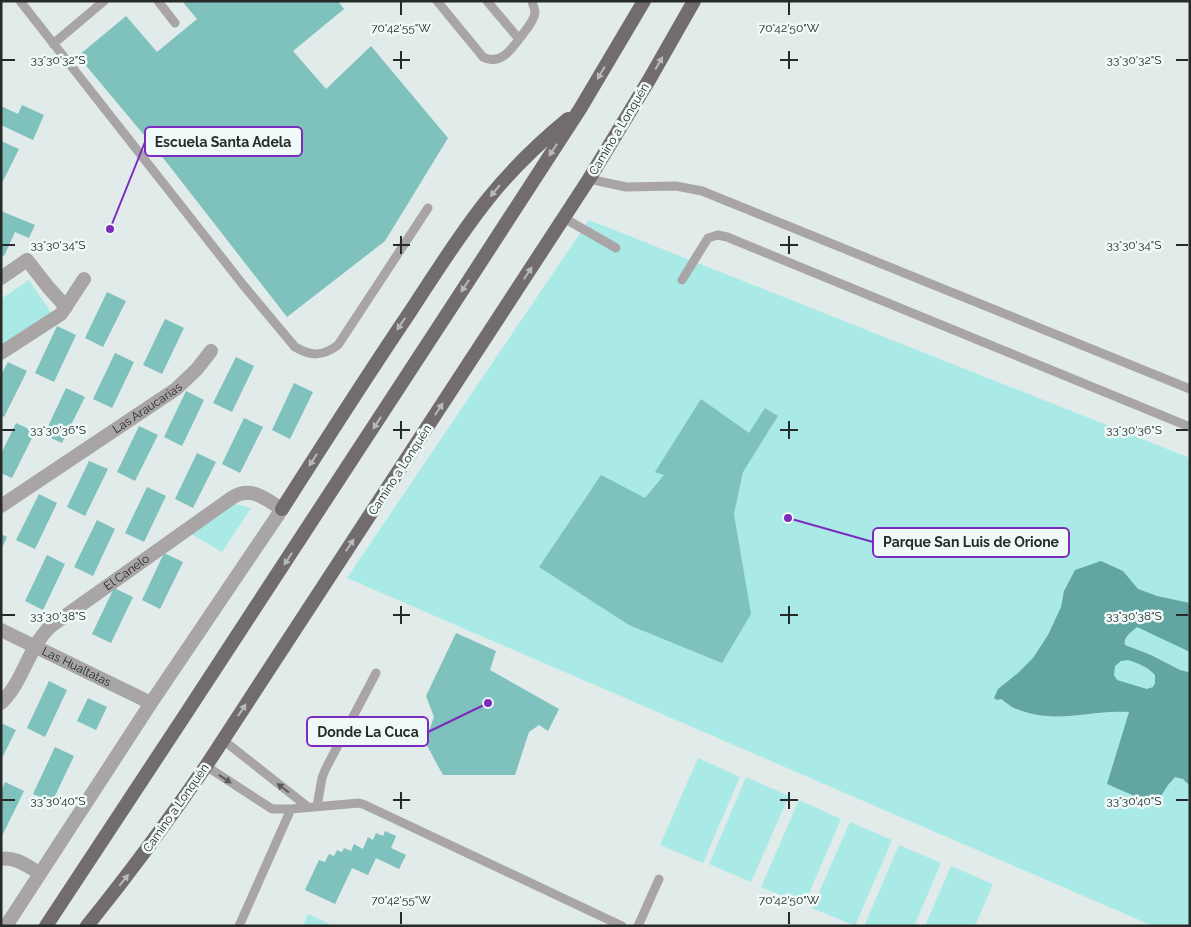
<svg xmlns="http://www.w3.org/2000/svg" width="1191" height="927" font-family="Raleway,sans-serif">
<style>
.green{fill:#aaeae6}
.water{fill:#63a5a2;fill-rule:evenodd}
.building{fill:#7ec1bd}
.lines{fill:none;stroke-linecap:round;stroke-linejoin:round}
.service{stroke:#a9a5a6;stroke-width:9}
.minor{stroke:#a9a5a6;stroke-width:14}
.tertiary{stroke:#a9a5a6;stroke-width:14}
.primary{stroke:#736c6f;stroke-width:14}
.oneway{fill:#b7baba}
.oneway2{fill:#5a5b5b}
.ticks{fill:none;stroke:#262a29;stroke-width:2}
.labels{text-anchor:middle;stroke-width:5;stroke-linejoin:round;paint-order:stroke}
.street-label{font-size:12px;fill:#262a29;stroke:#eef9f8}
.ticks-label{font-size:12px;text-anchor:middle;fill:#262a29;stroke:#eef9f8;stroke-width:5;stroke-linejoin:round;paint-order:stroke}
.leader{fill:none;stroke:#7b2cbf;stroke-width:2}
.callout-dot{fill:#7b2cbf;stroke:#eef9f8;stroke-width:2}
.callout{fill:#eef9f8;stroke:#7b2cbf;stroke-width:2}
.callout-label{font-size:14px;text-anchor:middle;font-weight:bold;fill:#262a29}
</style>
<rect width="100%" height="100%" fill="#e0ebea"/>
<path class="green" d="M589,220L1190,458V926H1153L347,578Z
M29,280L52,314L1,346V299Z
M235,504L251,508L222,552L191,534Z
M698,758L740,777L703,863L660,845Z
M746,777L789,796L751,882L709,864Z
M799,800L841,819L804,905L761,887Z
M850,822L892,840L855,926L812,908Z
M899,845L941,863L914,926H864Z
M951,866L993,884L975,926H925Z
M308,914L334,926H303Z"/>
<path class="water" d="M1101,561L1123,571L1138,589L1157,596L1190,603V652L1137,627C1131,632 1123,637 1125,645L1151,655L1180,670L1188,672L1190,671V786L1183,779L1175,777L1168,785L1155,805L1107,784L1129,712C1088,709 1056,726 1014,708C1010,706 1006,702 1001,699L997,700L994,698L998,689L1018,673L1033,658L1048,635L1061,607L1064,591L1075,570ZM1128,660C1138,663 1148,667 1155,675V683L1153,687L1147,689L1117,680L1114,675L1115,666L1121,661Z"/>
<path class="building" d="M182,1H338L344,9L293,51L326,89L371,46L448,138L385,241L287,317L164,159L78,56L126,16L157,52L197,19Z
M22,105L44,115L33,140L1,125V106L18,114Z
M1,141L19,149L1,185Z
M1,211L35,225L29,238L15,232L4,256L1,255Z
M107,292L126,301L103,347L85,338Z
M165,319L184,328L162,374L143,365Z
M57,326L76,335L54,382L35,373Z
M115,353L134,362L112,408L93,399Z
M236,357L254,366L232,412L213,403Z
M8,362L27,371L4,417L1,415V375Z
M294,383L313,392L290,439L272,430Z
M66,388L85,397L62,443L44,435Z
M186,391L204,400L182,446L164,437Z
M701,399L749,433L765,408L778,416L743,472L734,514L751,614L722,663L629,625L539,567L601,475L645,498L664,475L655,472Z
M244,418L263,427L240,473L222,464Z
M16,423L35,432L12,478L1,473V454Z
M139,426L158,435L135,481L117,472Z
M197,453L216,462L193,508L175,499Z
M89,461L108,469L85,516L67,507Z
M147,487L166,496L144,542L125,533Z
M39,494L57,503L35,549L16,540Z
M97,520L115,529L93,576L74,567Z
M1,534L7,537L1,550Z
M164,553L183,562L160,609L142,600Z
M47,555L65,564L43,610L25,601Z
M114,588L133,597L111,643L92,634Z
M456,633L496,651L490,670L559,709L548,731L539,725L529,732L515,775H443L425,742L434,717L426,696Z
M49,681L67,690L45,737L27,728Z
M88,698L107,707L96,730L77,721Z
M1,723L16,730L1,760Z
M55,747L74,756L52,802L33,794Z
M5,782L24,791L1,838V791Z
M385,831L396,836L391,848L406,855L399,869L376,858L368,875L352,868L335,904L305,890L319,860L325,862L329,854L334,856L337,850L342,852L344,848L351,851L354,844L363,849L368,837L373,840L376,833L383,836Z"/>
<g class="lines">
<path class="service" d="M20,1L244,286L295,347C311,356 322,357 338,345L428,208
M158,1L175,23
M437,1L483,57C501,67 513,47 523,34C527,28 534,21 535,13C535,9 533,5 532,1
M487,1L519,39
M53,44L104,1
M589,179L626,187L676,186L702,191L1190,389
M564,218L616,248
M682,280L708,238L718,235L727,237L1190,427
M223,740L308,807
M206,766L272,809H291L359,803L365,805L622,926
M317,806L322,778L325,770L376,673
M239,926L291,809
M638,926L659,879"/>
<g class="minor">
<path d="M1,278L27,260L48,287L66,307"/>
<path d="M1,353L61,314L84,279"/>
<path id="s1" d="M1,506L176,389L197,369L211,351"/>
<path id="s2" d="M1,630L151,703"/>
<path id="s3" d="M1,703C24,681 28,647 51,626L233,497C252,486 265,499 282,509"/>
<path d="M1,859C15,856 28,867 40,873"/>
</g>
<path class="tertiary" d="M6,926L151,703L282,509"/>
<path class="primary" d="M282,509C324,443 366,377 410,312C435,274 459,235 488,199C511,170 539,143 568,119
M46,926L187,712L460,294L580,109L644,1
M87,926C129,874 168,821 206,766L589,179L649,80L694,1"/>
</g>
<defs><path id="oneway-solid" d="M-6-.8H1V-3.2L6.5 0L1 3.2V.8H-6Z" transform="scale(1.25)"/></defs>
<g class="oneway">
<use href="#oneway-solid" transform="translate(659 63) rotate(-60)"/>
<use href="#oneway-solid" transform="translate(601 73) rotate(121)"/>
<use href="#oneway-solid" transform="translate(553 150) rotate(123)"/>
<use href="#oneway-solid" transform="translate(495 191) rotate(130)"/>
<use href="#oneway-solid" transform="translate(528 273) rotate(-57)"/>
<use href="#oneway-solid" transform="translate(465 286) rotate(123)"/>
<use href="#oneway-solid" transform="translate(401 324) rotate(124)"/>
<use href="#oneway-solid" transform="translate(439 409) rotate(-57)"/>
<use href="#oneway-solid" transform="translate(377 423) rotate(123)"/>
<use href="#oneway-solid" transform="translate(313 460) rotate(123)"/>
<use href="#oneway-solid" transform="translate(350 545) rotate(-57)"/>
<use href="#oneway-solid" transform="translate(288 559) rotate(123)"/>
<use href="#oneway-solid" transform="translate(242 710) rotate(-57)"/>
<use href="#oneway-solid" transform="translate(124 880) rotate(-51)"/>
</g>
<g class="oneway2">
<use href="#oneway-solid" transform="translate(225 779) rotate(33)"/>
<use href="#oneway-solid" transform="translate(283 788) rotate(-143)"/>
</g>
<path class="ticks" d="M401,2V15M789,2V15M401,51V69M789,51V69M2,60H15M393,60H410M780,60H798M1176,60H1188M401,236V254M789,236V254M2,245H15M393,245H410M780,245H798M1176,245H1188M401,421V439M789,421V439M2,430H15M393,430H410M780,430H798M1176,430H1188M401,606V624M789,606V624M2,615H15M393,615H410M780,615H798M1176,615H1188M401,792V809M789,792V809M2,800H15M393,800H410M780,800H798M1176,800H1188M401,912V924M789,912V924"/>
<g class="labels">
<g class="street-label">
<text transform="translate(619 129) rotate(-59)" y="4">Camino a Lonquén</text>
<text dy="4" stroke="none"><textPath href="#s1" startOffset="176">Las Araucarias</textPath></text>
<text transform="translate(400 470) rotate(-57)" y="4">Camino a Lonquén</text>
<text dy="4" stroke="none"><textPath href="#s3" startOffset="185">El Canelo</textPath></text>
<text dy="4" stroke="none"><textPath href="#s2" startOffset="84">Las Hualtatas</textPath></text>
<text transform="translate(176 808) rotate(-55)" y="4">Camino a Lonquén</text>
</g>
</g>
<g class="ticks-label">
<text x="401" y="32">70°42'55"W</text>
<text x="789" y="32">70°42'50"W</text>
<text x="58" y="64">33°30'32"S</text>
<text x="1134" y="64">33°30'32"S</text>
<text x="58" y="249">33°30'34"S</text>
<text x="1134" y="249">33°30'34"S</text>
<text x="58" y="434">33°30'36"S</text>
<text x="1134" y="434">33°30'36"S</text>
<text x="58" y="620">33°30'38"S</text>
<text x="1134" y="620">33°30'38"S</text>
<text x="58" y="805">33°30'40"S</text>
<text x="1134" y="805">33°30'40"S</text>
<text x="401" y="904">70°42'55"W</text>
<text x="789" y="904">70°42'50"W</text>
</g>
<path class="leader" d="M110 229L145 142M788 518L873 542M488 703L428 732"/>
<g class="callout-dot">
<circle cx="110" cy="229" r="5"/>
<circle cx="788" cy="518" r="5"/>
<circle cx="488" cy="703" r="5"/>
</g>
<g class="callout">
<rect x="145" y="127" width="157" height="29" rx="5"/>
<rect x="873" y="528" width="196" height="29" rx="5"/>
<rect x="307" y="717" width="121" height="29" rx="5"/>
</g>
<g class="callout-label">
<text x="223" y="147">Escuela Santa Adela</text>
<text x="971" y="547">Parque San Luis de Orione</text>
<text x="368" y="737">Donde La Cuca</text>
</g>
<rect width="1191" height="927" fill="none" stroke="#262a29" stroke-width="5"/>
</svg>
